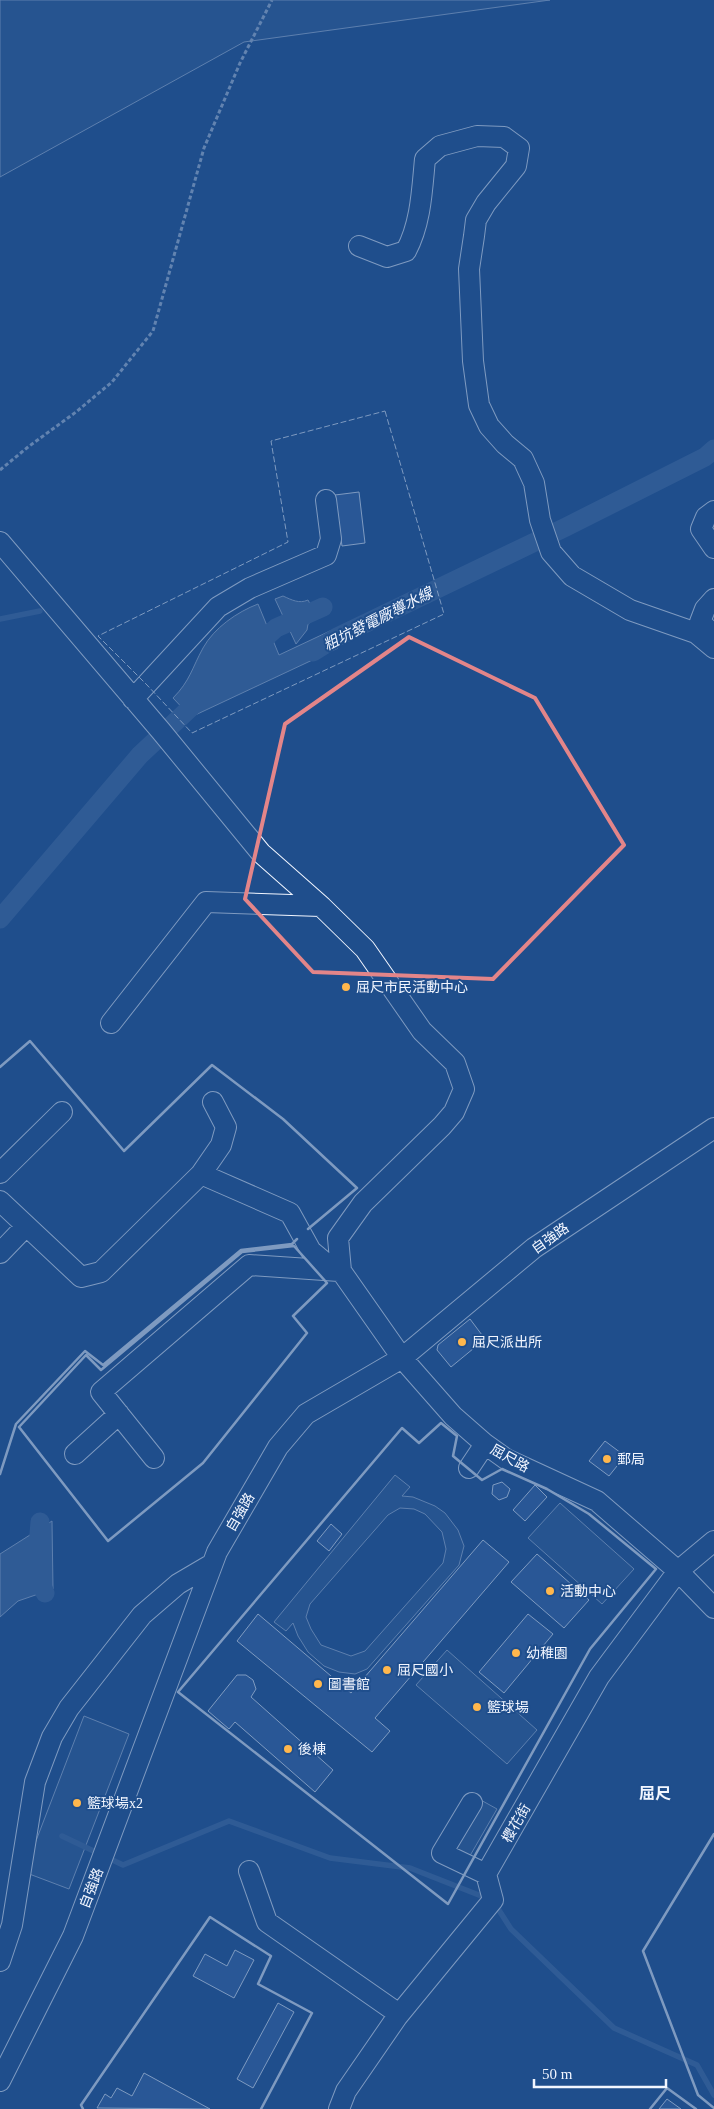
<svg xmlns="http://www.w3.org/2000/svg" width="714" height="2109" font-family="'Times New Roman','Noto Sans TC',serif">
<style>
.built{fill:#305b95;stroke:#a8bbd7;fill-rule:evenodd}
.water{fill:#446ba0;stroke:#a8bbd7}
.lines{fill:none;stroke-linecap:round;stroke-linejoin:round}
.stream{stroke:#446ba0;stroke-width:5.5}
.canal{stroke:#446ba0;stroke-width:19}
.building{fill:#3563a3;stroke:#f2f6ff}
.minor-casing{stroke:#f2f6ff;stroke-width:22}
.path{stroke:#b3c4dc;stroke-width:3;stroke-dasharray:4 2.5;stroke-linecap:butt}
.minor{stroke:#1f4e8c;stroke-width:20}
.fence{stroke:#f2f6ff;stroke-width:1;stroke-dasharray:6 2.5;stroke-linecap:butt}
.wall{stroke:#f2f6ff;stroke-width:2.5}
.marked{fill:none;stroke:#e38589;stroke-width:4;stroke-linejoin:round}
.poi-dot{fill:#ffb74d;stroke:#1f4e8c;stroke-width:2}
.labels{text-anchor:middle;stroke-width:4;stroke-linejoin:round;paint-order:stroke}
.poi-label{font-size:14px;fill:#f2f6ff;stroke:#1f4e8c;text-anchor:start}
.street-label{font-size:14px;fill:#f2f6ff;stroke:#1f4e8c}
.water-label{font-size:15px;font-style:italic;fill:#f2f6ff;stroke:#1f4e8c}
.quarter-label{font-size:16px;font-weight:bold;fill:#f2f6ff;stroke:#1f4e8c}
</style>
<rect width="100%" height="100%" fill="#1f4e8c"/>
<path class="built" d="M0,0H550L244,42L0,177Z
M395,1475L410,1487L402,1496L413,1497L435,1506L445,1513L458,1530L464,1546L459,1565L367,1669L355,1674L339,1672L324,1666L308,1652L298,1636L293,1623L286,1631L274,1622ZM400,1508L414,1509L425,1514L442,1532L446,1549L443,1563L365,1651L351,1656L321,1645L311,1629L306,1617L310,1604L388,1515Z
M560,1503L634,1569L602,1604L528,1538Z
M447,1650L537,1730L507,1764L416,1685Z
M84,1716L129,1734L69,1889L24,1872Z
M470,1794L497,1809L460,1873L433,1858Z"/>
<path class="water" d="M283,596C292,600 299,604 308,600L317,617L308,624L307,630L296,644L275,599Z
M258,604L279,655L330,631L338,648L191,717L173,698C190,681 192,668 203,648C214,628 237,612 258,604Z
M52,1521L53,1589L18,1601L0,1617V1554Z"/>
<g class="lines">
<path class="stream" d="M0,619L40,611
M62,1836L123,1865L229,1821L330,1858L410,1868L489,1899
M495,1904L511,1929L614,2028L697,2065L714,2095"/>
<path class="canal" d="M252,650L276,628L323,607
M313,652L337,637L566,527L705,457L714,449
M0,919L140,755L204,695
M40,1522L36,1571L45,1593"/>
</g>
<path class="building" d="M359,492L365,543L342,546L335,495Z
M470,1319L485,1339L451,1367L437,1350L438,1345Z
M605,1441L625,1456L609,1476L589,1461Z
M502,1482L510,1489L507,1497L499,1500L492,1494L493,1485Z
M535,1485L547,1497L525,1521L513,1510Z
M331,1524L342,1534L329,1551L317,1541Z
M483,1540L509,1562L375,1718L390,1731L372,1752L237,1641L258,1614L351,1693Z
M537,1554L589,1600L564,1628L511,1582Z
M528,1614L553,1634L504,1693L479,1672Z
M237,1675H246L253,1680L256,1689L251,1697L333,1770L315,1792L235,1722L229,1729L208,1711Z
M235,1950L254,1960L234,1998L193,1976L205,1954L227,1966Z
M278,2003L294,2012L253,2088L237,2079Z
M144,2073L210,2109L97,2108L105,2094L111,2098L117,2088L132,2096Z
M667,2099L681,2109H659Z"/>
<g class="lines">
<defs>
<path id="minor" d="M359,246L387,257L406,251C421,223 422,190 425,159L440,146L477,136L504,137L519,148L516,166L486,203L476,220L474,236L469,269L473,361L479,405L489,426L505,444L523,459L534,483L540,520L551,552L572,576L630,610L696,633L714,648
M714,511L706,517L701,529L714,548
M0,542L161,731L261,853L321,906
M714,599L705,609L700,622L714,635
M133,699L218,607L250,588L326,555L331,539L326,500
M111,1023L206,902L321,906L365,949L422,1031L455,1063L464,1089L454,1112L442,1126L363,1203L338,1238L341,1271L402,1358L453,1416L485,1444L506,1459L597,1501L678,1571L714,1608
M0,1173L62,1112
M201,1174L221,1145L226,1127L213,1102
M0,1201L81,1277L101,1272L201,1174L290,1213L311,1251L335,1271
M0,1253L26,1226
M75,1454L119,1414
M154,1458L101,1392L249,1265L339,1271
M469,1468L485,1444
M472,1803L442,1853L486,1874
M249,1871L267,1922L399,2014
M0,1961L12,1925L35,1782L52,1737L69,1708L142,1615L178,1584L212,1564
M0,2081L73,1936L217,1552L278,1447L306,1414L402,1358L534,1248L714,1128
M339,2109L346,2091L397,2017L493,1900L486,1874L599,1677L678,1571L714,1541"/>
</defs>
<use href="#minor" class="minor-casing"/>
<path class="path" d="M0,470L28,447L76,412L112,382L153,331L204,148L240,63L272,0"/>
<use href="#minor" class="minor"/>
<path class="fence" d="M385,411L444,614L192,733L147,685L98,636L288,542L271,441Z"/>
<path class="wall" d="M0,1067L30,1041L124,1151L212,1065L283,1119L357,1188L308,1229
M294,1246L327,1283L293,1316L307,1333L203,1463L108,1541L19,1427L86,1355L101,1370L242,1252Z
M441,1423L457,1436L453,1456L482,1480L502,1469L547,1489L589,1514L656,1569L590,1649L448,1904L178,1692L402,1428L419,1443Z
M0,1474L16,1424L85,1351L103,1365L241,1250L292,1244L297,1239
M714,1834L643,1951L698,2095L714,2108
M83,2109L81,2105L210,1917L271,1956L258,1984L312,2013L261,2109
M650,2109L667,2088L696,2109"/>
</g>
<path d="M0 0H714V2109H0ZM409,637L535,698L624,845L493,979L313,972L245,899L285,724Z" fill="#1f4e8c" fill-opacity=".55" fill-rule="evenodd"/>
<path class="marked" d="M409,637L535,698L624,845L493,979L313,972L245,899L285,724Z"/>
<g class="poi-dot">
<circle cx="346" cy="987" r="5"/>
<circle cx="462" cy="1342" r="5"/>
<circle cx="607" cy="1459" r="5"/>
<circle cx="550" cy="1591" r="5"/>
<circle cx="516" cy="1653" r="5"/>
<circle cx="387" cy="1670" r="5"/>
<circle cx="318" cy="1684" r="5"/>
<circle cx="477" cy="1707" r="5"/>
<circle cx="288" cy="1749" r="5"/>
<circle cx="77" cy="1803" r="5"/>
</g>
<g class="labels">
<g class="poi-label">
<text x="356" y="992">屈尺市民活動中心</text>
<text x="472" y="1347">屈尺派出所</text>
<text x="617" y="1464">郵局</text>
<text x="560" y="1596">活動中心</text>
<text x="526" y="1658">幼稚園</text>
<text x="397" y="1675">屈尺國小</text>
<text x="328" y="1689">圖書館</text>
<text x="487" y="1712">籃球場</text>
<text x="298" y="1754">後棟</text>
<text x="87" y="1808">籃球場x2</text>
</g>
<g class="street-label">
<text transform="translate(550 1238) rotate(-35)" y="5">自強路</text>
<text transform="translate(510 1458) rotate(29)" y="5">屈尺路</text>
<text transform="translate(240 1512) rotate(-60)" y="5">自強路</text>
<text transform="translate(516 1823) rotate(-60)" y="5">櫻花街</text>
<text transform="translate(91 1888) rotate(-69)" y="5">自強路</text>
</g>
<g class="water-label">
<text transform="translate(378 619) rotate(-27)" y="5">粗坑發電廠導水線</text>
</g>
<g class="quarter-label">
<text x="655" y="1799">屈尺</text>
</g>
</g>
<path d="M534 2079v8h132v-8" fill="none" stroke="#f2f6ff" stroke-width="2.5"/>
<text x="542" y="2079" font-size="15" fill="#f2f6ff" stroke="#1f4e8c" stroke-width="4" paint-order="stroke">50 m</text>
</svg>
